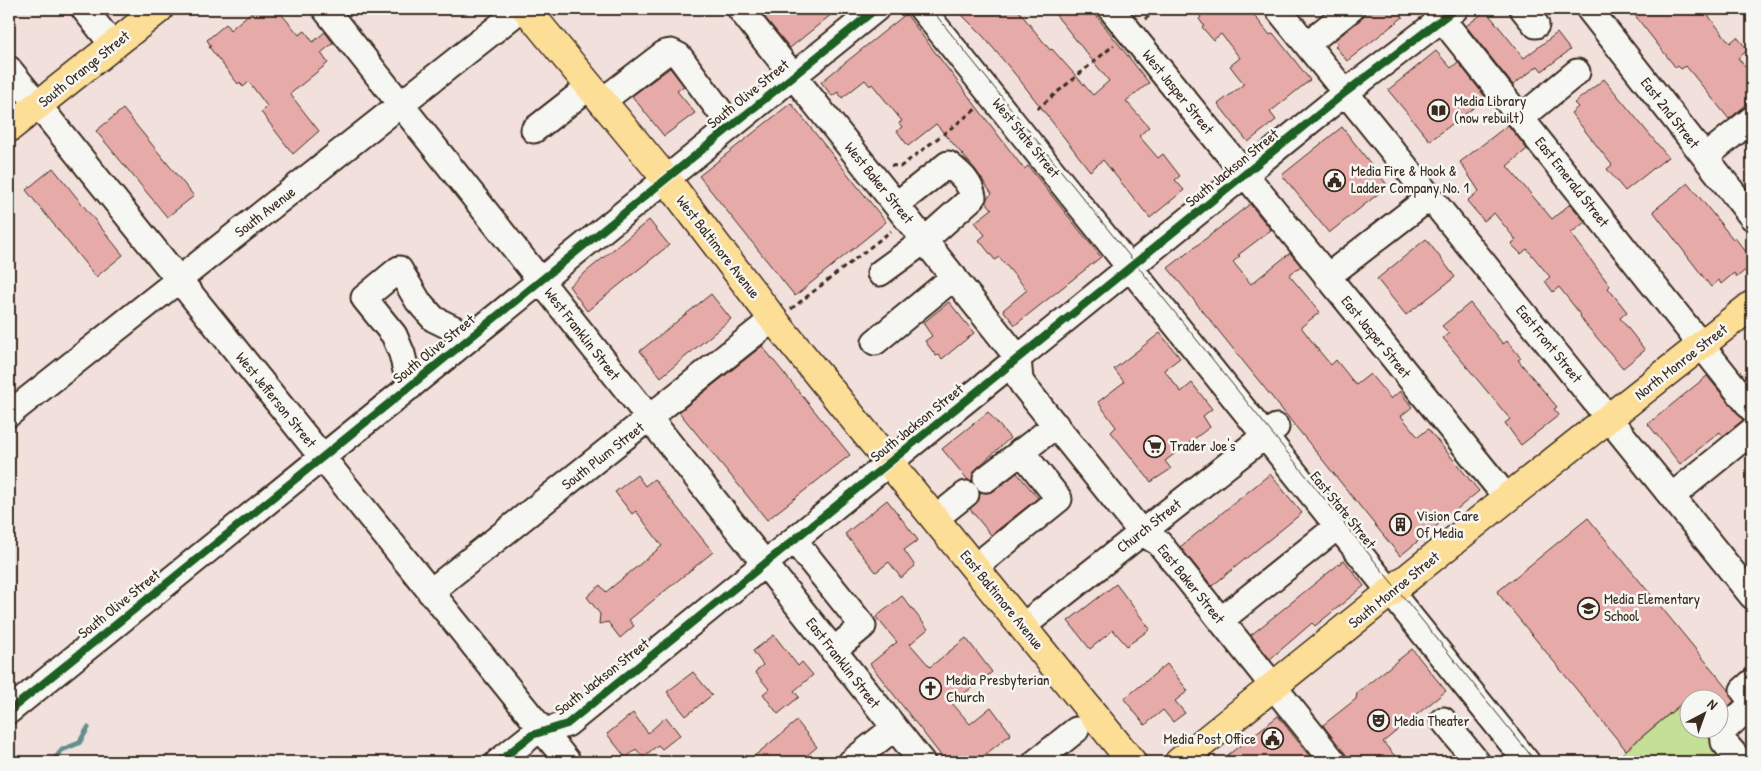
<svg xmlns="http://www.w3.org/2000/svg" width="1761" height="771" font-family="'Patrick Hand',sans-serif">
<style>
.green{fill:#c4e097;stroke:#80855a}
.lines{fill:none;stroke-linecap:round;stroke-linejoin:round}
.stream{stroke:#658f8e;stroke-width:5}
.building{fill:#e6aba9;stroke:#3b2a1e}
.minor-casing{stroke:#3b2a1e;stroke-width:29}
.major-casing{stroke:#3b2a1e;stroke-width:31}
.path{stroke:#3b2a1e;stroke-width:3;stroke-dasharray:5 4;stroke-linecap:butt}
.minor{stroke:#f6f6f2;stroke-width:25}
.major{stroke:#fdde96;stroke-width:28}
.tram{stroke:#3b2a1e;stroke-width:1}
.cycleway-casing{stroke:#f6f6f2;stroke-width:11}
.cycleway{stroke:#1b5e20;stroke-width:8}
.labels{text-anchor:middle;stroke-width:5;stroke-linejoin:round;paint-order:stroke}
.street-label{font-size:15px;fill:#3b2a1e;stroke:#f6f6f2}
.poi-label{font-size:15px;fill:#3b2a1e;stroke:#f6f6f2;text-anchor:start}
</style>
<rect width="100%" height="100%" fill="#f1e0dc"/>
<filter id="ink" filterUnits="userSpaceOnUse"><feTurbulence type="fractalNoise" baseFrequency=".02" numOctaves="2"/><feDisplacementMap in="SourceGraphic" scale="10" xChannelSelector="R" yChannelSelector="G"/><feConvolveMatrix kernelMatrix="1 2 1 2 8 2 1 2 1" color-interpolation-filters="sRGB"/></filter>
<g filter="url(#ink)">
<path class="green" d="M1688,699V728L1718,729L1713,745L1719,762H1612Z"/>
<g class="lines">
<path class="stream" d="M52,762L62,750L79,743L88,728"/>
</g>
<path class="building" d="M255,9H277L299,35L305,31L313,42L325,32L333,43L321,53L328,63L290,94L319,131L293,154L261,112L267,106L249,82L243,87L240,82L238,84L209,47L211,46L207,40L226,24L230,30Z
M771,9H838L790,48L763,15Z
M956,9H1017L1050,50L1052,49L1093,95L1109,81L1051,9H1091L1149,83L1126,101L1149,127L1139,136L1158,158L1163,154L1180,176L1175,180L1184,190L1150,218L1103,160L1090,171L1019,79L983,36Z
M1195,9H1249L1270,35L1273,33L1310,80L1270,112L1276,120L1248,142L1218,104L1244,84L1230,66L1240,58L1221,34L1213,40L1202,27L1204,26L1199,19L1201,17Z
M1365,9H1396L1403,17L1347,61L1335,46L1338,43L1335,40L1360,20Z
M1630,9H1703L1730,43L1737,37L1748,50L1738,58L1752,75V100L1729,119L1686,66L1681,69L1678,66L1676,68Z
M1486,11L1524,58L1557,33L1570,50L1542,71L1538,66L1513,85L1466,26Z
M906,14L1024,169L1028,166L1101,257L1015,325L1003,310L1027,290L999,257L995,260L979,240L985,235L975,222L992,209L986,202L987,198L992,194L975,169L936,124L908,146L897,131L902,127L899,123L902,121L872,84L870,86L865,80L842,98L838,92L832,96L821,82Z
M1436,51L1451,68L1458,62L1486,98L1430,141L1388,90Z
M670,68L684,86L677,91L695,113L664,136L632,96Z
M1604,79L1668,157L1625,191L1607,169L1612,165L1571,113L1578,107L1574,103Z
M791,103L886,222L795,296L699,176Z
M123,109L194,196L167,217L96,131Z
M1508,125L1527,149L1507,166L1552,219L1570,204L1585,222L1571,233L1610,286L1608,288L1627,312L1620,318L1645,350L1623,368L1586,325L1580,316L1581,315L1559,287L1553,292L1545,281L1550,277L1527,249L1521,254L1511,244L1516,240L1494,213L1484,221L1467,201L1479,191L1460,162Z
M1342,127L1388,186L1329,233L1282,175Z
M53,168L123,255L96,277L26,190Z
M1688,183L1733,239L1735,238L1752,259V265L1737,277L1734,273L1721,284L1719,280L1711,287L1653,211Z
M1250,204L1271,230L1238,255L1240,256L1233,262L1251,284L1290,253L1301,266L1289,275L1320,312L1301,327L1320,352L1331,365L1336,360L1356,385L1370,374L1391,399L1400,391L1412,407L1401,416L1418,437L1428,429L1479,491L1400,556L1168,268Z
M649,220L669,245L587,311L569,286Z
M1426,239L1455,277L1406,315L1377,279Z
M711,294L731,319L661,377L640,351Z
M949,302L974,333L942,359L939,355L936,356L925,341L932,336L923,323Z
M1470,303L1503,344L1507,341L1521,358L1518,360L1557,407L1554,409L1559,415L1521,445L1505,423L1510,419L1443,338L1449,333L1442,326Z
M1160,333L1180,358L1164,370L1181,392L1192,383L1212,409L1203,416L1210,427L1165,461L1171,469L1151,482L1111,432L1116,427L1098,402L1124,382L1114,369Z
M762,346L850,455L767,520L679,412Z
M1707,376L1743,420L1723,436L1720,432L1680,464L1648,424Z
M988,412L1010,438L977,468L973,474L972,481L968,480L942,449Z
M1017,473L1038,498L991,535L970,509L979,500L980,492L987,493L994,491Z
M1270,474L1302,513L1212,586L1180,547Z
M637,475L645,486L654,479L713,552L629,620L634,626L620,638L608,622L599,624L600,614L587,597L600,585L606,592L662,546L636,511L632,514L615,492Z
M887,500L918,540L904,550L915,566L901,578L889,562L876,572L845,534Z
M1588,518L1729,690L1734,701L1718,716V698H1688L1626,750L1497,592Z
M1344,560L1364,586L1315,626L1312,623L1270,659L1251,635Z
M1116,584L1150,629L1127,646L1113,630L1090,649L1068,621Z
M902,596L928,629L910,644L930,667L966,638L992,672L952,703L970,724L991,707L1011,734L976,762H946L870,664L897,642L876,617Z
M774,635L798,666L802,662L813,675L794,691L799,697L778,714L763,694L769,689L755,672L763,665L753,651Z
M1412,649L1446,691L1383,742L1400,762H1350L1323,725L1356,699L1357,693Z
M1167,664L1188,691L1175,701L1185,713L1173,722L1163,710L1145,725L1124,699Z
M693,672L712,695L686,716L667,692Z
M633,713L648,733L666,717L680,735L662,749L658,745L643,757L636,749L626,758L607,734Z
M1278,716L1314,762H1219Z
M797,721L817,747L799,762H747Z"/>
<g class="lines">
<defs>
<path id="minor" d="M84,9L113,45
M325,9L922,762
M740,9L1018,358L1020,380L1023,385L1141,532L1159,543L1334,762
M922,9L1527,762
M1111,9L1507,498
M1278,9L1752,596
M1434,9L1752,409
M1523,9L1536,25
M1589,9L1752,217
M1307,44L1351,9
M9,69L568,762
M601,102L665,53L671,52L679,56L731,126
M1521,118L1577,72
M534,130L589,87
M1705,157L1752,119
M880,273L924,241L973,197C970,181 960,174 948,164L896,205
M1327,277L1430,197
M875,342L954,277
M410,387L402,354L394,335L364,298L399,269L418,301L434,319L471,337
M9,414L521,9
M986,479L1056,425
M1672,496L1752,431
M936,518L966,494
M794,540L863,626L833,651
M975,567L1059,499L1021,451
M430,592L773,319
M1221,620L1338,526
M1023,626L1276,427
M1752,682L1743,690L1752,702
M9,711L876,9
M1443,720L1477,762
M498,762L532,735L567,724L1346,92L1455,9
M851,762L894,728
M1036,762L1076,730
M1741,762L1724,742L1723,731L1752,704"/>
<path id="major" d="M526,9L667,180L773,319L1132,762
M9,128L159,9
M1179,762L1507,498L1752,305"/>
</defs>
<use href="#minor" class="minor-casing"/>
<use href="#major" class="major-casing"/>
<path class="path" d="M1145,19L1158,9
M1037,109L1114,45
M891,165L900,167L976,109
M791,309L891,231"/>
<use href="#minor" class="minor"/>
<use href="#major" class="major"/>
<path class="tram" d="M931,9L1536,762"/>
<defs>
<path id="cycleway" d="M9,711L876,9
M498,762L532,735L567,724L1346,92L1455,9"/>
</defs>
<use href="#cycleway" class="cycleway-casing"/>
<use href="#cycleway" class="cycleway"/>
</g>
</g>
<defs>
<symbol id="library-ring" viewBox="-11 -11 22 22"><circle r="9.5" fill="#f6f6f2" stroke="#3b2a1e" stroke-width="1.5"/><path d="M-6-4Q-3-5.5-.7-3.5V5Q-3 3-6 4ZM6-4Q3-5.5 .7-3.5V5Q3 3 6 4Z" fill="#3b2a1e"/></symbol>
<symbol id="civic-ring" viewBox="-11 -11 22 22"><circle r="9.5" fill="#f6f6f2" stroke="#3b2a1e" stroke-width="1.5"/><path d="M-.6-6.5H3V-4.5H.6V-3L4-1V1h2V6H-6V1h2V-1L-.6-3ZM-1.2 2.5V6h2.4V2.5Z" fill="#3b2a1e"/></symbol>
<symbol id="supermarket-ring" viewBox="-11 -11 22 22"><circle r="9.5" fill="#f6f6f2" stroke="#3b2a1e" stroke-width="1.5"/><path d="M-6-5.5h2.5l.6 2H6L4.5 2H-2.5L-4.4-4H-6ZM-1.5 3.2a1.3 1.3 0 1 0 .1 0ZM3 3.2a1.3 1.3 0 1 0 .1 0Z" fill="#3b2a1e"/></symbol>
<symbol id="building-ring" viewBox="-11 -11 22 22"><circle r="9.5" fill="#f6f6f2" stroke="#3b2a1e" stroke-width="1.5"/><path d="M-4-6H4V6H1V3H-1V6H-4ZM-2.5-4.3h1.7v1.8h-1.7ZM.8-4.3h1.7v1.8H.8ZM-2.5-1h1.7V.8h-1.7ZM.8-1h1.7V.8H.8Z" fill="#3b2a1e"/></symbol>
<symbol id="school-ring" viewBox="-11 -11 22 22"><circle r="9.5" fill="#f6f6f2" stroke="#3b2a1e" stroke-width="1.5"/><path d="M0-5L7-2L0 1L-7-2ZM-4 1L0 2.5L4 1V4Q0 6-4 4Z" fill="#3b2a1e"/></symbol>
<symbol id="church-ring" viewBox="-11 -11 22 22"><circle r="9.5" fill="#f6f6f2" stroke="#3b2a1e" stroke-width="1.5"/><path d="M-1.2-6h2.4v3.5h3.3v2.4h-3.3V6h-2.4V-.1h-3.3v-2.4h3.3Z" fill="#3b2a1e"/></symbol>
<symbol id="theatre-ring" viewBox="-11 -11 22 22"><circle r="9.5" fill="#f6f6f2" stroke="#3b2a1e" stroke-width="1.5"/><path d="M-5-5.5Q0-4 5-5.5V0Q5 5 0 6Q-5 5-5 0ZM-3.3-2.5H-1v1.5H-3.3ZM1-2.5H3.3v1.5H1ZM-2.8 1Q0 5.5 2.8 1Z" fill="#3b2a1e"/></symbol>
</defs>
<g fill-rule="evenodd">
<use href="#library-ring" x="1426" y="98" width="25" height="25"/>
<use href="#civic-ring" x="1322" y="168" width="25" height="25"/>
<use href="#supermarket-ring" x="1142" y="434" width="25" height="25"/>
<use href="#building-ring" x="1388" y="512" width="25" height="25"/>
<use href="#school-ring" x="1576" y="596" width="25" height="25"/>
<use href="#church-ring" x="918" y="676" width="25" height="25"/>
<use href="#theatre-ring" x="1366" y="708" width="25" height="25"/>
<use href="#civic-ring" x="1260" y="726" width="25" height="25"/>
</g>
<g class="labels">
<g class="street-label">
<text transform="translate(84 69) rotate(-39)" y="5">South Orange Street</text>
<text transform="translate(1178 92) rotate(51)" y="5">West Jasper Street</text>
<text transform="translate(748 94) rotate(-39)" y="5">South Olive Street</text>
<text transform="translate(1670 113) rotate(52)" y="5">East 2nd Street</text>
<text transform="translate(1026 138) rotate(51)" y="5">West State Street</text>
<text transform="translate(1232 168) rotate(-39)" y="5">South Jackson Street</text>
<text transform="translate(1572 182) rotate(52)" y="5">East Emerald Street</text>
<text transform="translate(879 183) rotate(51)" y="5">West Baker Street</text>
<text transform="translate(265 212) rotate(-38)" y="5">South Avenue</text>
<text transform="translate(718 247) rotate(52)" y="5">West Baltimore Avenue</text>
<text transform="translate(582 334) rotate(52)" y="5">West Franklin Street</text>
<text transform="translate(1376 337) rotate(51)" y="5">East Jasper Street</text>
<text transform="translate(1549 344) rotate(51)" y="5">East Front Street</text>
<text transform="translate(434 349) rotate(-39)" y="5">South Olive Street</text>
<text transform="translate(1681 362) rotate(-38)" y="5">North Monroe Street</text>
<text transform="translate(276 400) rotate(51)" y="5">West Jefferson Street</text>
<text transform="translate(917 423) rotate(-39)" y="5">South Jackson Street</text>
<text transform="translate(603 456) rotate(-38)" y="5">South Plum Street</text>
<text transform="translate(1343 510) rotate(51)" y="5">East State Street</text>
<text transform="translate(1149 526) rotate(-38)" y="5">Church Street</text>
<text transform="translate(1191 584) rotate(51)" y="5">East Baker Street</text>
<text transform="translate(1394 590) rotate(-39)" y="5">South Monroe Street</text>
<text transform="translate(1002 600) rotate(51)" y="5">East Baltimore Avenue</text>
<text transform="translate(119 604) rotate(-39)" y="5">South Olive Street</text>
<text transform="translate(843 663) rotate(52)" y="5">East Franklin Street</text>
<text transform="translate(602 677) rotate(-38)" y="5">South Jackson Street</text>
</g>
<g class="poi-label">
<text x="1454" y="106">Media Library<tspan x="1454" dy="17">(now rebuilt)</tspan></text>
<text x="1351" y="176">Media Fire &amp; Hook &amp;<tspan x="1351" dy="17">Ladder Company No. 1</tspan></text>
<text x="1170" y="451">Trader Joe's</text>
<text x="1416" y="521">Vision Care<tspan x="1416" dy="17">Of Media</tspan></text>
<text x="1604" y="604">Media Elementary<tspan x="1604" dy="17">School</tspan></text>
<text x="946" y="685">Media Presbyterian<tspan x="946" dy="17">Church</tspan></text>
<text x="1394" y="726">Media Theater</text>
<text x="1256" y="744" text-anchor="end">Media Post Office</text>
</g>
</g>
<rect width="1761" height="771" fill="none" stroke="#f6f6f2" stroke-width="30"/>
<rect x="15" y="15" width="1731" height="741" fill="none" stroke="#3b2a1e" stroke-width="2" filter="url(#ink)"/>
<g transform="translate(1704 714) rotate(41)"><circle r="24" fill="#f6f6f2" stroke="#aba49d"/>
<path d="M0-4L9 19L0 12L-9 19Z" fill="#3b2a1e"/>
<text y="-8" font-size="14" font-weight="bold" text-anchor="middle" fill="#3b2a1e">N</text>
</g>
</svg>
